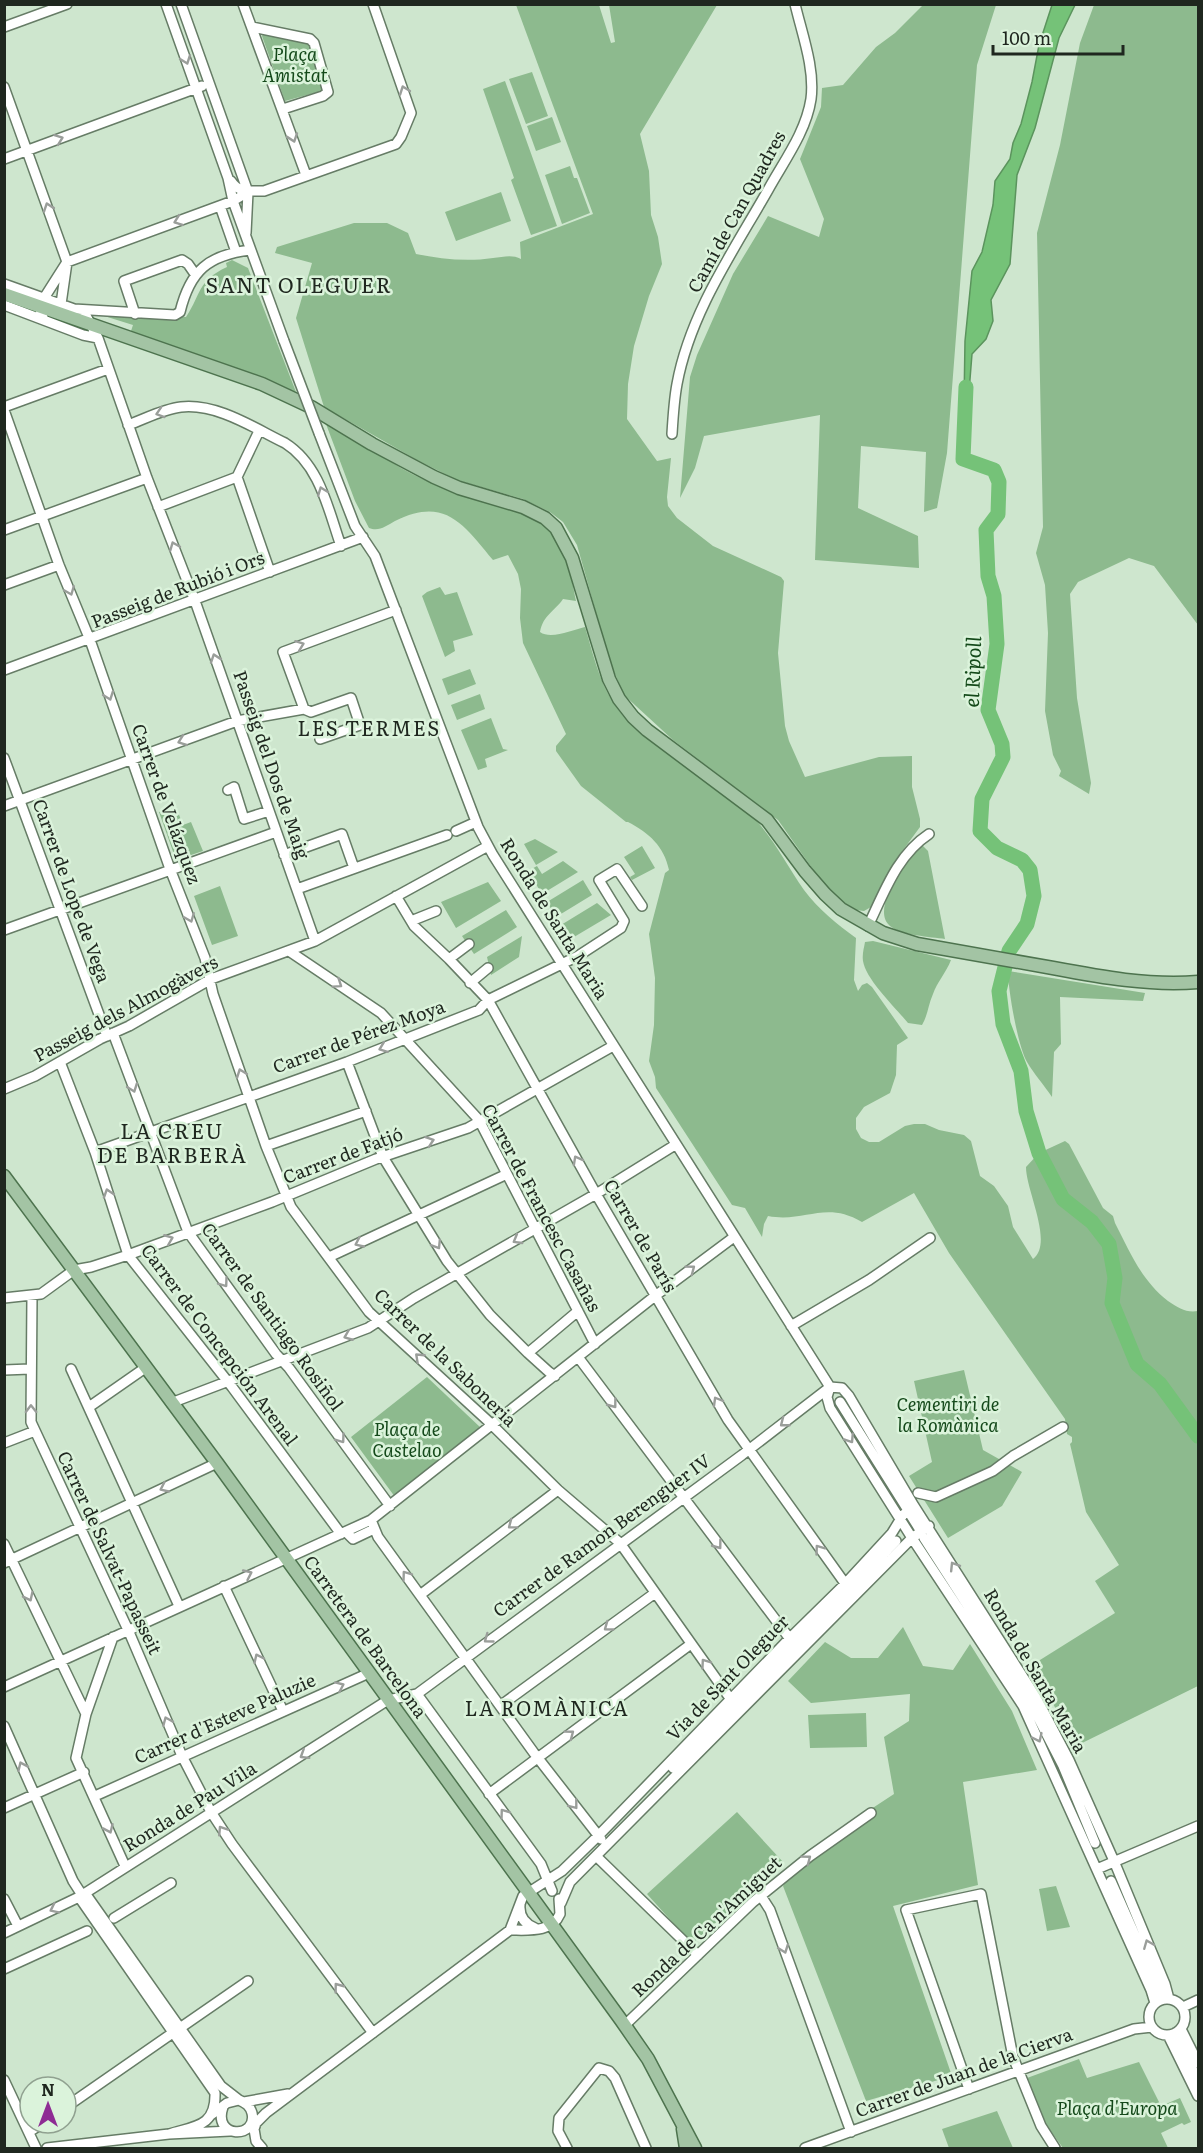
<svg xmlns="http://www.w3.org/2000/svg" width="1203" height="2153" font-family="Literata,serif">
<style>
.green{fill:#8dba8e}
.water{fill:#75c278;stroke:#5b945d;stroke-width:1.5}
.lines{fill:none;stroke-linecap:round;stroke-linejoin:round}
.river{stroke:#75c278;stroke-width:15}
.minor-casing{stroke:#667c66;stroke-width:12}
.major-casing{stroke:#4d734e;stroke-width:15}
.minor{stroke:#fff;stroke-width:9}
.major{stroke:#a3c4a4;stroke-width:12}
.minor-bridge-casing{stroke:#667c66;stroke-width:12;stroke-linecap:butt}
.minor-bridge{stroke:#fff;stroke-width:9}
.oneway{stroke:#9a9e9a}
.labels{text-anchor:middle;stroke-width:5;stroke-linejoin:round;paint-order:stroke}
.park-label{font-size:18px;font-style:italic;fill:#14491a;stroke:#dbf3db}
.street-label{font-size:18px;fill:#1f271f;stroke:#dbf3db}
.water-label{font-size:20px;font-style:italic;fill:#134919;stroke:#dbf3db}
.neighbourhood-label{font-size:20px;letter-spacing:1.5px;fill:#1f271f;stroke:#dbf3db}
.quarter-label{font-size:21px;letter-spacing:1.5px;fill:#1f271f;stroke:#dbf3db}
</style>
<rect width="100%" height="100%" fill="#cee6ce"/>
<path class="green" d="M516,5H599L611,43L615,42L609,5H717L640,134L649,171L651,215L658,237L662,264L649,296L634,346L628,384L627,419L657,461L671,458L667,497L668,506L677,518L713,546L781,577L784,581L778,653L785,726L789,741L805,777L879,757L912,756V787L920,819V827L895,861L877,897L871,907L864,911L855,910L835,896L819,878L778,820L673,740L624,695L610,662L577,545L563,522L550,512L523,499L457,480L417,460L324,407L296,318L312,263L275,253L277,247L354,223H387L408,233L416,254C441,259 467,262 493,258C503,257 512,254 521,259L520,242L593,214Z
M923,5H996L977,65L947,453L937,508L924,512L926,452L861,446L858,508L918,536L919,568L815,560L820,415L704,436L695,468L680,498L690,377L697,355L733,274L768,216L819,237L824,219L800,159L821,107L822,88L843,85L876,47L895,33Z
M1094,5H1198V625L1154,566L1129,558L1078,582L1070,594L1077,698L1091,783L1089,794L1059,776L1061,771L1053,755L1045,711L1048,633L1045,585L1036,553L1043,527L1037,233L1060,145L1080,43Z
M264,32L309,41L325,90L285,101L262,36Z
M532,72L548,116L526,124L509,79Z
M505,81L557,226L531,235L511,180L514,178L483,89Z
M552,117L561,142L536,151L527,126Z
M570,166L574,178H577L590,213L562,224L545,175Z
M501,192L511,221L456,241L445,212Z
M232,260L248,268L296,392L130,334L133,325L101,315L186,317C202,293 197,281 227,267L226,263Z
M326,424C352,435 376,453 401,468C429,484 459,495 490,504C511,510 532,514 548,529C567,547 571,577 576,601L563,599C555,611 543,615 540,632C551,640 572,630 585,627C599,674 603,700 641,734L749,813C772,835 786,864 804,890C819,910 837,924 856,938L854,980L858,991L862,985L867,983L872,987L908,1038L897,1045L896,1075L890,1093L864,1107L856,1118V1129L861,1138L869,1142H879L905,1126L914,1124H925L939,1130L964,1135L971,1141L980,1176L994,1186L1008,1206L1013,1227L1033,1259C1054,1243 1026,1191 1026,1167L1039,1153L1065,1141L1069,1144L1103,1208L1113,1216L1115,1223C1130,1252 1141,1280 1168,1301C1179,1308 1186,1313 1198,1311V1686L1076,1746L1032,1665L1115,1613L1095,1581L1119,1565L1086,1512L1070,1444L1072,1442V1437L1067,1434L1065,1419L949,1253L914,1193L862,1222C825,1200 805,1223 768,1216L764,1224L762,1237L745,1208L732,1205L656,1088L655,1077L649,1061L654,1025L655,978L649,934L665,873L669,870C664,846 649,833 628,822H626L581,786L556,751V746L566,734L523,643L520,618L521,589L518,574L508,555L493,560C463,524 445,496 395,521C386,526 379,532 369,528L355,501Z
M440,587L445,595L457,592L473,635L453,641L455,651L445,657L422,596L427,592Z
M470,669L476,684L448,695L442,679Z
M480,694L485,709L457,720L451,705Z
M491,718L503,749L508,750L485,759L487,767L478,770L461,730Z
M176,807L183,825L191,822L203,851L176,860L159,812Z
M535,839L558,852L536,865L524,844Z
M920,843L928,851L945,939C931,937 900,935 890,926C869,909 909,858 920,843Z
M642,846L655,868L632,880L630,877L635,874L624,857Z
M563,861L578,872L542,894L528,871L537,866L542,874Z
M583,880L592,895L556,917L547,902Z
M488,882L501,901L456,928L441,902Z
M220,886L238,936L212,945L194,896Z
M597,903L611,915L574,937L561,925Z
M506,910L517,927L474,954L462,936Z
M522,936L519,957L491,975L487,957Z
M873,941L951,960C946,973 937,982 933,994C928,1005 928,1015 922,1025L908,1023C896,1008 866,980 863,961C862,954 864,948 865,942Z
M1008,971L1145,993L1143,1001L1060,997L1061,1044L1054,1052L1052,1097C1044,1085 1034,1074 1027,1062C1018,1047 1008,990 1008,971Z
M964,1370L983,1450L1022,1472L1002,1506L948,1538L909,1476L932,1462L914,1381Z
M427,1377L481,1428L395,1497L351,1437Z
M903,1627L923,1666L953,1670L970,1644L1012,1711L1037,1770L963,1782L978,1885L893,1906L952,2076L866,2101L783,1886L801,1855L894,1794L884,1737L909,1721L910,1694L811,1703L788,1681L825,1642L851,1658H878Z
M866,1713L867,1747L810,1748L808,1715Z
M737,1812L783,1862L692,1944L647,1894Z
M1056,1886L1070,1927L1047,1931L1039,1889Z
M1079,2059L1087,2078L1139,2062L1161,2106L1180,2098L1191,2122L1184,2125L1182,2123L1161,2133L1168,2148H1063L1047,2126L1027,2078Z
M997,2111L1013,2148H949L942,2129Z"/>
<path class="water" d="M1052,5H1075L1059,38L1035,128L1017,175L1010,264L991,300L993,321L986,339L972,354L968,404L965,406L964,403L965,341L972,271L982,252L993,205L995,181L1010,159L1013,143L1021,124L1032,82L1039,45Z"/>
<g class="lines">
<path class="river" d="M966,387L963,459L994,470L999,482L998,514L986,530L988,576L994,596L997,644L988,710L1002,744L1003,757L982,799L980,831L997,848L1022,860L1030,870L1034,896L1027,924L1009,951L999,991L1003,1024L1021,1071L1026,1111L1039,1153L1063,1199L1092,1222L1109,1244L1115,1278L1112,1303L1137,1364L1160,1384L1198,1436"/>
<defs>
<path id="minor" d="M166,4L228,178L233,201L284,341
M181,4L248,192L246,233
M243,4L306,175
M4,27L67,4
M252,27L310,39L314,43L328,92L323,96L283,109
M4,87L67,262L61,304
M4,159L202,86
M231,181C238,193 251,191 264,191L396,144L401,137L411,113L373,4
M220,206L236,252
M4,284L74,309L175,315L180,312C190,271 208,255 250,250
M4,305L83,335L98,338
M83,310L98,338L147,478L195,601L315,941
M135,314L124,281L182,260L188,264L195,274
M44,320L39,306L67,262L233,201L248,192
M4,407L108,369
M4,410L59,565L90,640L170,869L205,958L213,994L266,1146L291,1207L369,1312L488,1421L558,1490L620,1543L739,1711
M128,425C145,419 163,409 181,407C217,403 254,428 285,443C320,465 328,509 341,546
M319,433L355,526L375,556L478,827L493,855L830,1387
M672,434C673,417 674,400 677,384C690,313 734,250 768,190C784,161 806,132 811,99C815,68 802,34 795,4
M237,477L270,572
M158,507L237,477L259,431
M4,530L147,478
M4,585L59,565
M4,670L363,537
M304,709L283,652L396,610
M4,758L107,1036
M228,790L234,787L244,819L269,811
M4,806L237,721L304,709L311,712L351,698L360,725L320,739
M456,831L476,822
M284,855L342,834L354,868
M297,889L447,835
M396,896L414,926L449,959L488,1000L596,1194L728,1420L854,1596
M411,921L436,911
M868,926C884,893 897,855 929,834
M4,930L276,832
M289,951L381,1013L479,1120L595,1344
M449,959L469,944
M470,983L488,968
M113,1033L188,1232L276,1354L289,1368L390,1506
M60,1062L95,1152L128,1255L232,1387L341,1534
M347,1062L383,1157L447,1261L490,1315L528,1353L549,1372L555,1376
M4,1089L35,1076L100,1039L129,1026L211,979L315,941L488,846
M266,1146L366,1111
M95,1152L347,1062L479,1010L488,1000L578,956L621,928L624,921L599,880L617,869L642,906
M329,1257L507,1174
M32,1296L31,1422L129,1632L182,1756L211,1812L232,1844L373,2033
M4,1298L41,1294L74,1270L91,1267L128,1255L272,1202L376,1159L468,1128L613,1046
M791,1326L869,1280L930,1238
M528,1353L578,1311
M578,1357L793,1643
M71,1369L179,1606
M4,1370L30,1369
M830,1387L842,1388L849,1396L914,1506L1037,1699L1069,1760L1114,1861L1165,1984L1169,1999
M830,1387L827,1397L830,1408L912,1538L1023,1706L1151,1990L1155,2003
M840,1402L906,1507
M171,1403L368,1328L414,1298L596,1194L675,1145
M89,1407L145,1368
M4,1443L35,1431
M918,1493L936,1497L993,1471L1013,1456L1063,1427
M910,1514L920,1530
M371,1520L378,1537L534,1753L601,1839
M346,1532L353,1539L374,1529
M924,1538L1031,1704L1063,1766L1095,1843
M4,1544L86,1714
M4,1563L217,1463
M224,1586L283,1711
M420,1595L558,1490
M113,1637L86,1714L76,1758L125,1866
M4,1687L371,1520L655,1296L734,1237
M417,1694L541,1864L552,1891
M500,1706L655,1593
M4,1726L73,1881L82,1895
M673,1768L896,1541
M489,1794L691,1644
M95,1796L369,1673
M4,1808L84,1772
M596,1856L698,1955
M1097,1869L1198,1826
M1111,1881L1158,1987L1161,1999
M85,1893L221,2086L239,2100
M761,1896L770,1910L851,2132
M79,1897L215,2093C216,2127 195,2126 169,2134
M4,1899L18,1926
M561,1903L570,1882L912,1538L929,1526
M520,1905C519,1917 525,1924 535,1928
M114,1918L171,1883
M510,1930C528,1930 552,1933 560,1914L559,1899
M4,1933L79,1897L388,1700L417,1694L742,1455L830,1387
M4,1969L87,1931
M1149 2017a18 18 0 1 1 36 0a18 18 0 1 1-36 0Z
M1183,2007L1198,2000
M625,2025L753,1902L810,1856L871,1813
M180,2028L248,1981
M1181,2029L1198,2063
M1175,2033L1198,2081
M1168,2035L1198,2096
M4,2080L36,2148
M969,2089L906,1910L981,1894L1013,2057L1041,2126L1055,2148
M244,2102L288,2094
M66,2107L174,2032
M211,2115L227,2103L239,2100C246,2103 250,2106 252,2113C258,2139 212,2139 223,2107
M253,2123L256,2141L262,2148
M254,2129L256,2123L266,2113L510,1930L523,1896L562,1871L598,1836L789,1639L844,1585L892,1533L903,1515L914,1506
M29,2132L43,2123
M47,2148L169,2134L230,2131
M567,2148L558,2131L559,2118L599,2068L609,2071L615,2078L646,2148
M805,2148L1134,2029L1152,2027"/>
<path id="major" d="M4,294L262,384L311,407L372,444L434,477L459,488L523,507L545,518L556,528L572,558L609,679L619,699L633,717L647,730L767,820L805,871L825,894L841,909L883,933L917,944C962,952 1007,960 1053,968C1101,977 1149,986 1198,982
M4,1176L217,1463L621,2020L648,2059L695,2148
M683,2129L686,2148"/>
</defs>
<use href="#minor" class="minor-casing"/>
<use href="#major" class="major-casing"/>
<use href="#minor" class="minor"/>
<use href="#major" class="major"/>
<defs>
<path id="minor-bridge" d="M284,341L319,433"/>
</defs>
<use href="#minor-bridge" class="minor-bridge-casing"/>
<use href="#minor-bridge" class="minor-bridge"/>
</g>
<defs><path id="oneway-chevron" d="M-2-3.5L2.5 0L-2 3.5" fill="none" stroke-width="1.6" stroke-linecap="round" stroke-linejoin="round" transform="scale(1.5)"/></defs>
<g class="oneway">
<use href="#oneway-chevron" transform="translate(186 60) rotate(70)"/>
<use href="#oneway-chevron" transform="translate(404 90) rotate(-110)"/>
<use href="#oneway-chevron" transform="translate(293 138) rotate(71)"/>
<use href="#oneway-chevron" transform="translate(59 139) rotate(-20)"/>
<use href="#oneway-chevron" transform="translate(48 207) rotate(-109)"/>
<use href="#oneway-chevron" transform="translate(178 221) rotate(160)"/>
<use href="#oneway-chevron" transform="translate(160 413) rotate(162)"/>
<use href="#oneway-chevron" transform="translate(322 491) rotate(-111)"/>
<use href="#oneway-chevron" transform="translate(174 546) rotate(-112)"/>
<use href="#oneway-chevron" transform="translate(70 591) rotate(68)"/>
<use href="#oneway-chevron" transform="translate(300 645) rotate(-21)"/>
<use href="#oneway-chevron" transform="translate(215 658) rotate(-109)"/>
<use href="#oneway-chevron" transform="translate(109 696) rotate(70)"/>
<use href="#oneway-chevron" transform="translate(182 741) rotate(160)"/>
<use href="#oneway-chevron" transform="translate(190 918) rotate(68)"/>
<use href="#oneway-chevron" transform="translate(338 984) rotate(34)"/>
<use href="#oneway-chevron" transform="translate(383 1048) rotate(159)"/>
<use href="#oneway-chevron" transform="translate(241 1073) rotate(-110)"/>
<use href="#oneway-chevron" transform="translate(133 1088) rotate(70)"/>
<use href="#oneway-chevron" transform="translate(430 1141) rotate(-19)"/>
<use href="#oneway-chevron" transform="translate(577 1160) rotate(-119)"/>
<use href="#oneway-chevron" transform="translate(108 1193) rotate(-108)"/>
<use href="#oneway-chevron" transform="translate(169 1239) rotate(-22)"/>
<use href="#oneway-chevron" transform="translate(517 1240) rotate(150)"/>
<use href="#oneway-chevron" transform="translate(359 1243) rotate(155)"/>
<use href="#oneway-chevron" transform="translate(437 1245) rotate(58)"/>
<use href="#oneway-chevron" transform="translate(691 1269) rotate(-37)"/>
<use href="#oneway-chevron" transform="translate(224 1283) rotate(54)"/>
<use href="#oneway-chevron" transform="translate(348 1336) rotate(158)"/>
<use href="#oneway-chevron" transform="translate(419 1357) rotate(-137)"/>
<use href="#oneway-chevron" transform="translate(717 1401) rotate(-120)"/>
<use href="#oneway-chevron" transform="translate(613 1404) rotate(53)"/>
<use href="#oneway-chevron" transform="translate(31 1409) rotate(-91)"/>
<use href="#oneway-chevron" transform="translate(784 1423) rotate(142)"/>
<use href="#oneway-chevron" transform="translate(341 1439) rotate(54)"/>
<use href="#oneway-chevron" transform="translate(850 1439) rotate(57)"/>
<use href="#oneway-chevron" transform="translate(164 1488) rotate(155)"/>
<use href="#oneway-chevron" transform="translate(512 1525) rotate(143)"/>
<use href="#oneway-chevron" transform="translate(718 1545) rotate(53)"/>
<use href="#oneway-chevron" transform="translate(819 1549) rotate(-126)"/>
<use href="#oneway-chevron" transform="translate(954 1566) rotate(-122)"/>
<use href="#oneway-chevron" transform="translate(248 1574) rotate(-25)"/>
<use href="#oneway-chevron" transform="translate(406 1575) rotate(-126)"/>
<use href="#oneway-chevron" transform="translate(29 1597) rotate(64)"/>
<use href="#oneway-chevron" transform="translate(608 1627) rotate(144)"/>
<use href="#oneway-chevron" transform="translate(488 1639) rotate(144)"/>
<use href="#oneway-chevron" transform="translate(258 1658) rotate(-115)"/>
<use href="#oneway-chevron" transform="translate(705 1663) rotate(-125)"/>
<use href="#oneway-chevron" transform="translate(340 1686) rotate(-24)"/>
<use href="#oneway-chevron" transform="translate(167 1721) rotate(-113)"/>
<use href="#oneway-chevron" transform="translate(570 1734) rotate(-37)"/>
<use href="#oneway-chevron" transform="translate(1038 1738) rotate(65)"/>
<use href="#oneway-chevron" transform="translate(304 1755) rotate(148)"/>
<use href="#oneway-chevron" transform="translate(22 1766) rotate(-114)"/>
<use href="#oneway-chevron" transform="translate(574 1805) rotate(52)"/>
<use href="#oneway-chevron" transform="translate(504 1813) rotate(-126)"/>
<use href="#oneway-chevron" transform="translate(109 1829) rotate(66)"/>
<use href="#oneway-chevron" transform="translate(222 1830) rotate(-123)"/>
<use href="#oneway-chevron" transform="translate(807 1859) rotate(-37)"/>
<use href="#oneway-chevron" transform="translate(54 1909) rotate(154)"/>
<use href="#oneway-chevron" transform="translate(1148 1944) rotate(-112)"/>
<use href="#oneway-chevron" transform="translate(784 1949) rotate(70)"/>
<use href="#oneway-chevron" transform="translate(338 1987) rotate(-127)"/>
</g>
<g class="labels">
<g class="park-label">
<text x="295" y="61">Plaça<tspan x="295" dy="21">Amistat</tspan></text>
<text x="948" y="1411">Cementiri de<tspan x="948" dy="21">la Romànica</tspan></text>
<text x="407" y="1436">Plaça de<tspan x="407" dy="21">Castelao</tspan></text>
<text x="1117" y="2115">Plaça d'Europa</text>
</g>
<g class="street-label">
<text transform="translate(737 212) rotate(-61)" y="6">Camí de Can Quadres</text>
<text transform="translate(178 590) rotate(-21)" y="6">Passeig de Rubió i Ors</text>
<text transform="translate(271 765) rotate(71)" y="6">Passeig del Dos de Maig</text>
<text transform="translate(166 804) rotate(70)" y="6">Carrer de Velázquez</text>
<text transform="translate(71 891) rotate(70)" y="6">Carrer de Lope de Vega</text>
<text transform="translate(554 919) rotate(58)" y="6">Ronda de Santa Maria</text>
<text transform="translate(126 1009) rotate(-28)" y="6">Passeig dels Almogàvers</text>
<text transform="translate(359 1037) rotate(-20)" y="6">Carrer de Pérez Moya</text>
<text transform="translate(343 1156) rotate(-21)" y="6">Carrer de Fatjó</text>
<text transform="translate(541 1208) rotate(62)" y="6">Carrer de Francesc Casañas</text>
<text transform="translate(640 1236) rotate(60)" y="6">Carrer de París</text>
<text transform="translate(272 1317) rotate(54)" y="6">Carrer de Santiago Rosiñol</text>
<text transform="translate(219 1345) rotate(53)" y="6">Carrer de Concepción Arenal</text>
<text transform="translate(445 1358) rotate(44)" y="6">Carrer de la Saboneria</text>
<text transform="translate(602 1536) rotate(-36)" y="6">Carrer de Ramon Berenguer IV</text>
<text transform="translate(109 1553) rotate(65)" y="6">Carrer de Salvat-Papasseit</text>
<text transform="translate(365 1637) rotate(54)" y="6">Carretera de Barcelona</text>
<text transform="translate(1035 1671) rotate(60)" y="6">Ronda de Santa Maria</text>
<text transform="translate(728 1678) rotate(-46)" y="6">Via de Sant Oleguer</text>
<text transform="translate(225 1719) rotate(-24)" y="6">Carrer d'Esteve Paluzie</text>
<text transform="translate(190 1807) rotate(-32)" y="6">Ronda de Pau Vila</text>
<text transform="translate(707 1927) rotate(-43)" y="6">Ronda de Ca n'Amiguet</text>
<text transform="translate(964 2073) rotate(-20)" y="6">Carrer de Juan de la Cierva</text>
</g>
<g class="water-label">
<text transform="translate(973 672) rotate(-88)" y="7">el Ripoll</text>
</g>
<g class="neighbourhood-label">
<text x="369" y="736">LES TERMES</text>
<text x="547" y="1716">LA ROMÀNICA</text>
</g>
<g class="quarter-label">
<text x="299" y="293">SANT OLEGUER</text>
<text x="172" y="1139">LA CREU<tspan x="172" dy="24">DE BARBERÀ</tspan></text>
</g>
</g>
<rect width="1203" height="2153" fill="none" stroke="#1f271f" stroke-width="12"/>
<g transform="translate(48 2105)"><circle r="28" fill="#dbf3db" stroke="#90a190" stroke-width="1.5"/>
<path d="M0-4.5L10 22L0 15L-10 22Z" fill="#8e2c94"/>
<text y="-9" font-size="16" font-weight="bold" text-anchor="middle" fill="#1f271f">N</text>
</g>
<path d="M993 45v9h130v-9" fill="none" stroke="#1f271f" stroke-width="3"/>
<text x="1002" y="45" font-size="18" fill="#1f271f" stroke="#dbf3db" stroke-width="4.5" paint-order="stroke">100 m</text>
</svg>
